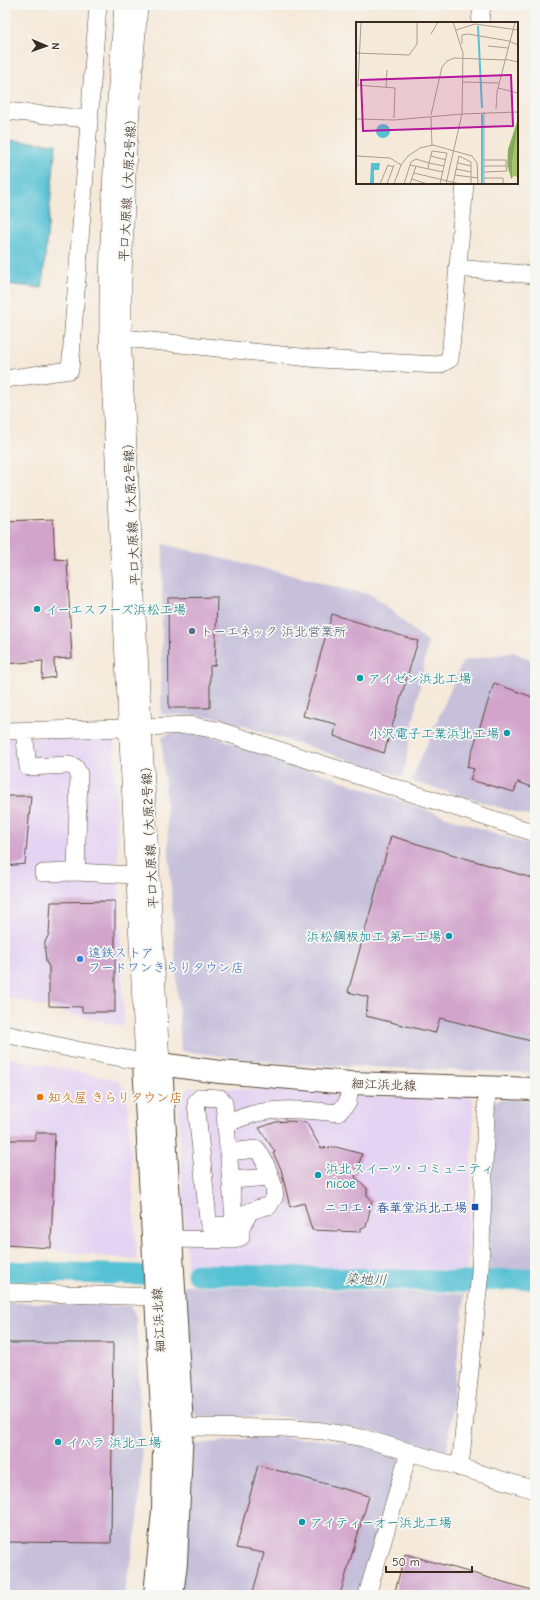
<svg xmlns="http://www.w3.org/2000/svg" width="540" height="1600" font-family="'Comic Neue','Klee One',sans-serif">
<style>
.built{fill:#e4d3f2}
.industrial{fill:#c6c0da}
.water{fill:#57c1d4;stroke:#497679}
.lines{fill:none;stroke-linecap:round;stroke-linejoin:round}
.river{stroke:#57c1d4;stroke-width:21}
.building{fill:#d2a4cc}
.minor-casing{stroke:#57473a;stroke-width:18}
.major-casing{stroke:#57473a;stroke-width:24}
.minor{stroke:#fff;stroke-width:17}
.major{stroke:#fff;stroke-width:22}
.culture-dot{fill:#0f9aa8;stroke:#f6f6f2;stroke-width:1.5}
.service-dot{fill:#5c6f8a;stroke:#f6f6f2;stroke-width:1.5}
.shop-dot{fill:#3f7fe0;stroke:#f6f6f2;stroke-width:1.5}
.food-dot{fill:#e8710a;stroke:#f6f6f2;stroke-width:1.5}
.transit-dot{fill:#1a4fb4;stroke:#f6f6f2;stroke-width:1.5}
.labels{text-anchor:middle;stroke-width:3.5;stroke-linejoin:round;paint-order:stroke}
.street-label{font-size:13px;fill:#3b2a1e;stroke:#f6f6f2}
.culture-label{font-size:13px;fill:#0d838f;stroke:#f6f6f2;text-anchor:start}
.service-label{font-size:13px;fill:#4e5e75;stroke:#f6f6f2;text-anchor:start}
.shop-label{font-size:13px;fill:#366cbe;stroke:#f6f6f2;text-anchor:start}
.food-label{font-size:13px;fill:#c56008;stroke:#f6f6f2;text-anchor:start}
.transit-label{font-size:13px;fill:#164399;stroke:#f6f6f2;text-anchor:end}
.water-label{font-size:14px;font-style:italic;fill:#435755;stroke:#f6f6f2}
.inset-river{fill:none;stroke:#57c1d4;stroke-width:2}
.inset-road{fill:none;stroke:#ab9d8e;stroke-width:1}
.view{fill:#b5179e;fill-opacity:0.15;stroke:#b5179e;stroke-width:2}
.inset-edge{fill:none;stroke:#3b2a1e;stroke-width:2}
</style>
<rect width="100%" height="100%" fill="#f6f6f2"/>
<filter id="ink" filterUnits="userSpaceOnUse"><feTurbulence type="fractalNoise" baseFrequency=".025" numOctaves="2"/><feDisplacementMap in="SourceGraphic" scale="8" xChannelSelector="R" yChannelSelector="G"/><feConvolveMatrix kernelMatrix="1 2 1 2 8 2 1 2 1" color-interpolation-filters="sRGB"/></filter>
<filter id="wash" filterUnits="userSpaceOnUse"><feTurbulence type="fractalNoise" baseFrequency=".012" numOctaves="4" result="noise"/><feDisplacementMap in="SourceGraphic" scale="16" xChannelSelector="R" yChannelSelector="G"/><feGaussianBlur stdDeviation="0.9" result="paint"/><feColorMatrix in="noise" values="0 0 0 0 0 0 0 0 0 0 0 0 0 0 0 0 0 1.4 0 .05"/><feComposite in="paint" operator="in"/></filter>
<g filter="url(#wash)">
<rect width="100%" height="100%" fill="#f5e9d9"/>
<path class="built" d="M108,737L114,742L124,1027L5,997V738Z
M5,1057L118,1080L127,1093L137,1260L33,1248L5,1247Z
M190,1087L313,1091L352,1097L467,1094L474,1101L467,1271L187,1268L178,1097Z"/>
<path class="industrial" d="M163,544L312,580L334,587L373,595L428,643L403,777L215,717L161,714Z
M514,652L535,662V818L411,781L463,661Z
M200,732L535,847V1073L288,1064L181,1051L162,738L170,733Z
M500,1099L535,1100V1271L489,1273L493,1103Z
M183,1285L465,1294L447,1451L361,1429L286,1417L196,1416L188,1402Z
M5,1302L130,1306L136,1316L142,1464L138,1521L124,1595H5Z
M272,1436L359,1443L401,1457L359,1595H174L181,1446Z"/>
<path class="water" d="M5,140L56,144L42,288L5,284Z"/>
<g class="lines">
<path class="river" d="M5,1271L139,1275
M197,1274L466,1282L535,1278"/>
</g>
<g id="blocks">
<path class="building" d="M53,519L55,559L67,560L72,658L54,659L55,677L42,679L43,661L5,664V521Z
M217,597L215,665L210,666V708H169L168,598Z
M332,614L418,641L384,753L334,736L336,724L303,716Z
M494,683L535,698V788L518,782L514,792L470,780L474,769L467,767Z
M5,796H31L25,864L5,866Z
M391,836L535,879V1042L440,1018L435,1033L366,1016L368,997L348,992Z
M115,901V1012H82V1007L49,1006V967L46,962L45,951V942L49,934L51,902Z
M287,1121L306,1122L321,1148L336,1147L362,1154L355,1177L367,1188V1195L372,1201L366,1227L361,1228V1232L312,1230L304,1203L290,1207L281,1169L273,1153L275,1152L259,1128L276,1122Z
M35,1133H55L51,1248L5,1245V1140H35Z
M5,1343H113L111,1543L5,1542Z
M258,1465L369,1496L340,1595H252L264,1553L236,1548Z
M405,1554L535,1591V1595H394Z"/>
</g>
</g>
<g filter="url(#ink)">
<use href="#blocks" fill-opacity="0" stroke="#57473a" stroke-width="1"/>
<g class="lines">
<defs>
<path id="minor" d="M139,5L128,148L123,276V354L161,1064
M480,23L482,5
M5,111L89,119
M457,268L535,275
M124,338L319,359L439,365L450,359L465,183
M5,379L70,370L98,5
M143,727L189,725L217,730L535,833
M5,731L127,728
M24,731L28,767L69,765L75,767L79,774L76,872
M43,873L76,872L134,875
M5,1034L77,1050L144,1062L108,337C107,226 114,116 123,5
M226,1125L224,1103L220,1098L201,1097L196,1102L208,1220L210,1226L229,1225L234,1218L226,1125C260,1105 300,1109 338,1113L348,1102L350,1083
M229,1150L238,1151L257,1149C263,1157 278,1189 274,1198C273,1200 270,1203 269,1206C256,1207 246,1214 234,1218
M231,1180L270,1177
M170,1239L234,1240L241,1237V1228L249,1213
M5,1292L157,1297
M182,1427L283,1428L323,1431L363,1438L535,1490
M460,1468L480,1272L487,1088
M367,1595L409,1452"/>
<path id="major" d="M161,1064L182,1427L176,1563L172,1595
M155,1595L163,1511L164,1451L144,1062L220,1072L350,1083L535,1089"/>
</defs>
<use href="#minor" class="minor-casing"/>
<use href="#major" class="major-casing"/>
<use href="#minor" class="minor"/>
<use href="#major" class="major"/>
</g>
</g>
<g class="culture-dot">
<circle cx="37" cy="609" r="4"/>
<circle cx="360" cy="678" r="4"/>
<circle cx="507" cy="733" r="4"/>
<circle cx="449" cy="936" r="4"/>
<circle cx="318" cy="1175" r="4"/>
<circle cx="58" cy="1442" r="4"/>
<circle cx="302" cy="1522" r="4"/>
</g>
<circle class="service-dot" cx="192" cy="631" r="4"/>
<circle class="shop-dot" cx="80" cy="959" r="4"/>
<circle class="food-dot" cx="40" cy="1097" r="4"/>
<rect class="transit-dot" x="471" y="1203" width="8" height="8" rx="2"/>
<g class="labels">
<g class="street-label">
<text transform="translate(127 187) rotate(-87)" y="5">平口大原線（大原2号線）</text>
<text transform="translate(131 511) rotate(-93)" y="5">平口大原線（大原2号線）</text>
<text transform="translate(149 834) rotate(-93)" y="5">平口大原線（大原2号線）</text>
<text transform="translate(384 1084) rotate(2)" y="5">細江浜北線</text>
<text transform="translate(158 1320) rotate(-93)" y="5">細江浜北線</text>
</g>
<g class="culture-label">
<text x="45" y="614">イーエスフーズ浜松工場</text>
<text x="368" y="683">アイゼン浜北工場</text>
<text x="499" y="738" text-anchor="end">小沢電子工業浜北工場</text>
<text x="441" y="941" text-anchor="end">浜松鋼板加工 第一工場</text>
<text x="326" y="1173">浜北スイーツ・コミュニティ<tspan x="326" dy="15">nicoe</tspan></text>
<text x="66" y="1447">イハラ 浜北工場</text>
<text x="310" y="1527">アイティーオー浜北工場</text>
</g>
<g class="service-label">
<text x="200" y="636">トーエネック 浜北営業所</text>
</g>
<g class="shop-label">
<text x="88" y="957">遠鉄ストア<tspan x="88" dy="15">フードワンきらりタウン店</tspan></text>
</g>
<g class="food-label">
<text x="48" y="1102">知久屋 きらりタウン店</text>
</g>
<g class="transit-label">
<text x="467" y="1212">ニコエ・春華堂浜北工場</text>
</g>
<g class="water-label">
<text transform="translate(366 1279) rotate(2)" y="5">染地川</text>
</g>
</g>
<g transform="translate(356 22)">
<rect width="162" height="162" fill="#f5e9d9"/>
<path d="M161,99L162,155L158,154L155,157L151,143L152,127Z" fill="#a7c46b"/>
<path d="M162,100L156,139V157L152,144V128Z" fill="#85aa5f"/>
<path d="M20 109a7 7 0 1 1 14 0a7 7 0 1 1-14 0ZM15,141H24L23,148H18V161H14Z" fill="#57c1d4"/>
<path class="inset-river" d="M122,4L126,86M126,162V92"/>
<path class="inset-road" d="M97,0L107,31L106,92L162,90M100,8L119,2L162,8M75,12L82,0M106,22V13L112,12L153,19L162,23M132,24L152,26M0,31L53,33L61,22V0M149,37L162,40M107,60L143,61M0,63L39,66L38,96M2,63L5,0M30,65L31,48M142,66L162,71M0,76L1,63M140,87L141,70L159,0M128,90V162M75,93L86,45L91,39L98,36L149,38M75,95L76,124M0,97L38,98L106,92L90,162M0,134L34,136L45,143M75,134L90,138M128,138H150V144M102,141L115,144M54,143L87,150M100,147L115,150M128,150L151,149L150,144H128M58,151L104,162M99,153L122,156M128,156H147V162M56,157L71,162M24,162L32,143L37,145M31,162L38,143M38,162L45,143L52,134L64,126L77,123L116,134L121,141L122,162M48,162L55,140L60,137L73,141L88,144L91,131L76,129L73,141L72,147M54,162L60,144M84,162L88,144M97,162L103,134L115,140V162"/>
<path class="view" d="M155,53L157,104L7,109L5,58Z"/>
<rect width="162" height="162" class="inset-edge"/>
</g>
<rect width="540" height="1600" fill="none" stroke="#f6f6f2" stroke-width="20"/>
<g transform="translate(46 46) rotate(92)" stroke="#f6f6f2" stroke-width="3" paint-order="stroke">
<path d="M0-3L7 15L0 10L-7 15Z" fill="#3b2a1e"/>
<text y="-6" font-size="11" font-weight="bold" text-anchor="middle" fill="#3b2a1e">N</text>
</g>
<path d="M386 1566v6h86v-6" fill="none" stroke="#3b2a1e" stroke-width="2"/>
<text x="392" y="1566" font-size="12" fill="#3b2a1e" stroke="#f6f6f2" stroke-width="3" paint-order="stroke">50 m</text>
</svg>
